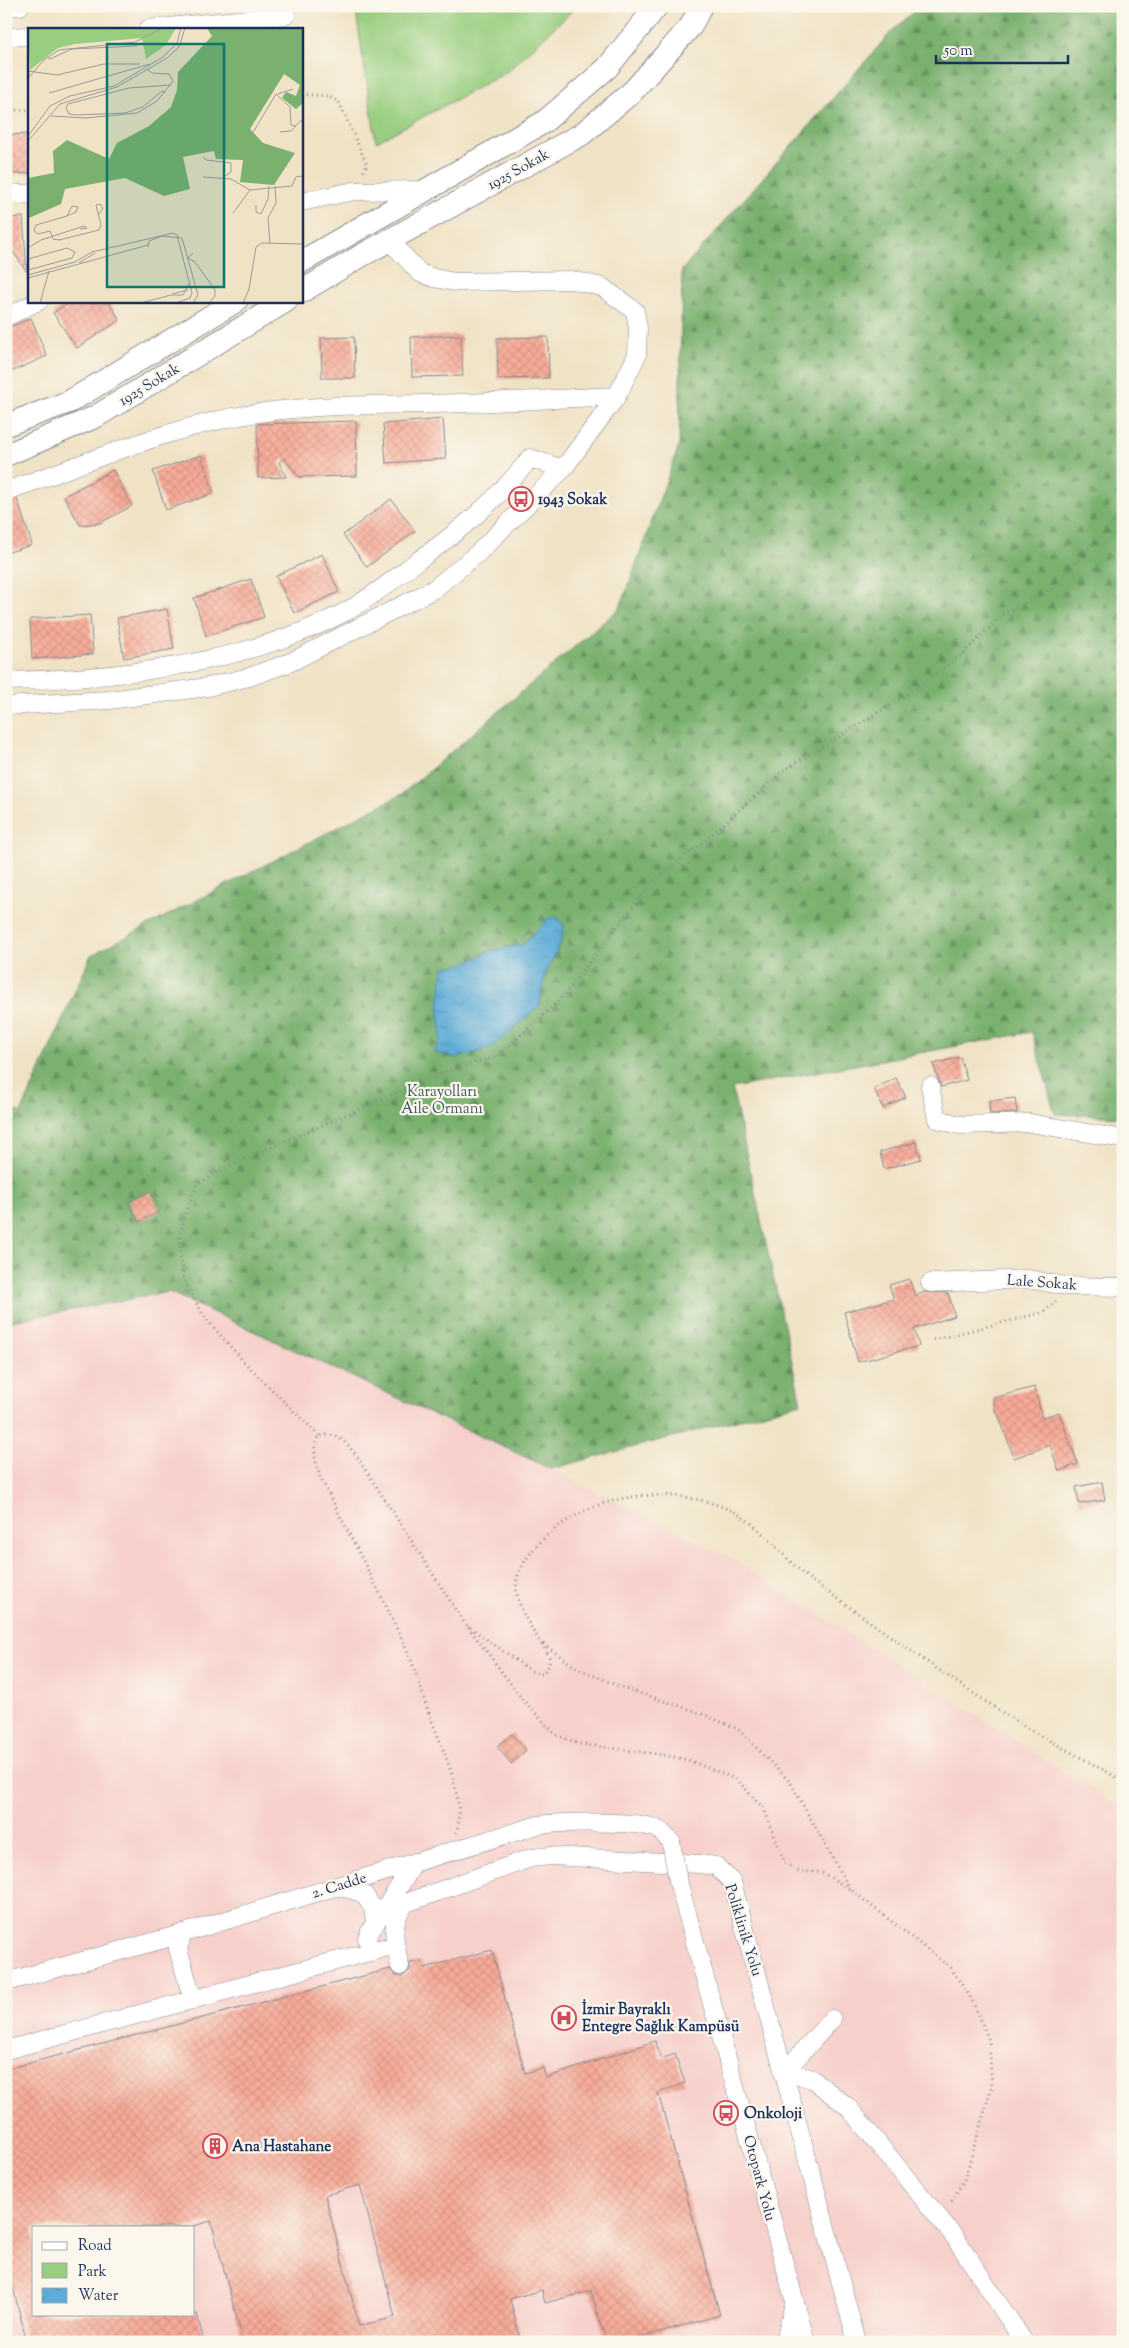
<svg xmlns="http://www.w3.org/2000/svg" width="1129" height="2348" font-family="'Sorts Mill Goudy',serif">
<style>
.built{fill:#f7d0cb;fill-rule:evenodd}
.green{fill:#99ce80;stroke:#5a7e6f}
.forest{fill:url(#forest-firs);stroke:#4a7066}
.water{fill:url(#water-ripples);stroke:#3c6e9a}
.building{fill:url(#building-cross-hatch);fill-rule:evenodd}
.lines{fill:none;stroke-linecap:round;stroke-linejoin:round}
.minor-casing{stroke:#868892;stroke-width:19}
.major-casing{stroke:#868892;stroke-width:24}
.path{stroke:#868892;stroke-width:3;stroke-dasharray:1 4;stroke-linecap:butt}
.minor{stroke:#fff;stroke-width:18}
.major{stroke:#fff;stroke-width:22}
.minor-bridge-casing{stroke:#868892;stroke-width:19;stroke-linecap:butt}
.minor-bridge{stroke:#fff;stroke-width:18}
.labels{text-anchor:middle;stroke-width:4.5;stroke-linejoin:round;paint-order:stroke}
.street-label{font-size:15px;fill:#1b2f5e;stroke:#fbf7ec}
.poi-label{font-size:15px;font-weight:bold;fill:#1b2f5e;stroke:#fbf7ec;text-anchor:start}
.park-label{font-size:15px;fill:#3a5766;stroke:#fbf7ec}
.inset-road{fill:none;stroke:#9b9a9c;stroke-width:1}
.view{fill:#0f766e;fill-opacity:0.15;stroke:#0f766e;stroke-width:2.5}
.inset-edge{fill:none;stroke:#1b2f5e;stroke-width:2.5}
</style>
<defs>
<pattern id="forest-firs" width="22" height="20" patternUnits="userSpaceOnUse" patternTransform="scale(1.25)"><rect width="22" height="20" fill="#7ab16e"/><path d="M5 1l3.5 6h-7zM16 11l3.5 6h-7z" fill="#63905e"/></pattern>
<pattern id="water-ripples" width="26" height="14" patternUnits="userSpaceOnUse" patternTransform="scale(1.25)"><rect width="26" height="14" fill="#5dacd7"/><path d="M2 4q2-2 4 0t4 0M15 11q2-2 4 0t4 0" fill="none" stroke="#4c8cb2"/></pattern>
<pattern id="building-cross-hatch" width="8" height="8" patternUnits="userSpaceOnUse" patternTransform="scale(1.25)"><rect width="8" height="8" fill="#f8ab97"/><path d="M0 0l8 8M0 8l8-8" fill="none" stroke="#d49385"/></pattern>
</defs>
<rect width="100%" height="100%" fill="#fbf7ec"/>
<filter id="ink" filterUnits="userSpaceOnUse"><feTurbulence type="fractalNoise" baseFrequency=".02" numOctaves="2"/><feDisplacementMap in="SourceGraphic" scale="10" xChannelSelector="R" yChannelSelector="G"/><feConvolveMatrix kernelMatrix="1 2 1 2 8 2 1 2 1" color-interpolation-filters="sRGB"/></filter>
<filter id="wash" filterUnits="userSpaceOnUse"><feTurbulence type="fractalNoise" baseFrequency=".0096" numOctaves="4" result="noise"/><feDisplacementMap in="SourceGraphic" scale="20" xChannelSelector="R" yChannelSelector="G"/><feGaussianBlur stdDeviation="1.12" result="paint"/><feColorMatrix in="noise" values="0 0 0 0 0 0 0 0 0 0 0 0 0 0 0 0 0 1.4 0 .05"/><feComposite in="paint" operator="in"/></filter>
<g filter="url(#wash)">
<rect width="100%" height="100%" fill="#f0e2c5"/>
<path class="built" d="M169,1292L551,1469L732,1559L1123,1809V2342H6V1322ZM34,2227H194V2314H34Z"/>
<path class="green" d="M355,6H577L507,72L376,142Z"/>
<path class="forest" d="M921,6H1123V1117L1055,1114L1032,1032L732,1088L801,1403L551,1469L169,1292L6,1322V1107L21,1113L91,955L402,794L620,608L679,446L682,270L892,31Z"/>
<path class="water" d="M557,917L564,926L560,944L546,972L539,1006L491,1048L457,1058L434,1052L441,1038L439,1011L443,968L464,964L492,950L522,945L549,918Z"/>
<g id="blocks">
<path class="building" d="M29,134V173L10,174L9,135Z
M23,217L27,272L14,253L6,257V218Z
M71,301H108L120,320L77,348L53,313Z
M31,318L47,356L6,374V329Z
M461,335L463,376L412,377L411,337Z
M354,337L355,378H322L321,338Z
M548,337L549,378L498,379L497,338Z
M443,419L446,459L386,463L383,424Z
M356,421L357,476L299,477L284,458L279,462L286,477L258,478L257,424Z
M201,455L214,493L166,510L153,471Z
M113,470L132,506L100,523L80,525L64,496Z
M17,498L32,545L6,553V501Z
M391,499L415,531L367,567L343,535Z
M322,554L339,592L294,613L276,576Z
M251,579L264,617L206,636L194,598Z
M167,609L174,649L124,658L117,618Z
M90,615L93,654L32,659L30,619Z
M960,1057L967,1080L941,1087L933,1064Z
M896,1078L906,1097L883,1108L874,1089Z
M1015,1098L1017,1113L990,1114L989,1101Z
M916,1142L921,1159L884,1169L880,1152Z
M150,1191L160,1211L139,1222L128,1202Z
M909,1279L915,1295L925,1292L948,1293L955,1316L914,1329L919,1346L858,1362L844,1312L894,1299L889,1285Z
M1035,1387L1042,1418L1059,1412L1078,1464L1059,1471L1050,1445L1014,1458L998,1414H996L993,1398Z
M1102,1482L1105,1500L1079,1504L1076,1487Z
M512,1734L526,1750L511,1764L497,1746Z
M492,1950L525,2073L543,2068L546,2078L655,2041L661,2059L675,2054L685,2083L658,2093L720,2315L624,2342H606L591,2291L545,2303L542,2290L510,2299L521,2342H243L211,2221L190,2227H34V2314H197L204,2342H27L11,2280L6,2281V2069L390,1969L396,1976H403L410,1970V1963L421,1961L424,1968ZM360,2185L395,2317L359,2326L325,2195Z"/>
</g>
</g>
<g filter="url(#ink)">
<use href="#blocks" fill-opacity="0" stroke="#868892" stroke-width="1"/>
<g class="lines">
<defs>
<path id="minor" d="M6,7L20,6
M148,29L286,15
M6,37L29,36
M6,194H29
M301,202L354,191L426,190
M6,317L39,301
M6,491C89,463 171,425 258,413C314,405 368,405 424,404C488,403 552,399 617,396
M6,681C116,679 246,664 345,612C371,598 395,578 419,560C461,530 498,499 530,458L563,469
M6,706L109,700L208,687L249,677L291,662L434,589L478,553L563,469L617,396L637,355L638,328L635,311L602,287L572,280L455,282L434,278L420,273L389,240
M930,1086L937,1119L960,1125L1030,1123L1123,1139
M930,1283L1028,1279L1066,1286L1123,1287
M678,1881L806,2342
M337,1886L363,1893L373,1908L375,1921
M183,1933L178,1949L193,2000
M371,1952L367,1939L369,1933L415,1862
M400,1966C395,1944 388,1922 406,1903L531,1858L551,1856L700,1864L716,1866L732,1882L857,2342
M6,1982L171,1937L538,1825C560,1822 639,1820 657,1829C662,1831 667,1838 671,1842
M832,2019L785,2071L812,2079L848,2107L954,2236L1024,2342
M6,2050L395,1945
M785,2342L794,2303"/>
<path id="major" d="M301,262L544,122L607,68L657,6
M301,292L359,257L582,134L632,92L691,26L701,6
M6,425L69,402L236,301
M6,455L95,417L286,301"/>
</defs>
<use href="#minor" class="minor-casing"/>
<use href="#major" class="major-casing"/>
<path class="path" d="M301,94L328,96L339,102L367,165L362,175
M6,110H29
M933,1340L1044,1312L1056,1301
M319,1436L243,1361L203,1315L183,1278L179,1240L188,1204L197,1184L241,1160L453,1069L497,1056L559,1001L653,881L706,840L783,771L900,699L963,654L1002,615L1051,589L1123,512
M468,1627L522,1699L556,1735L580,1744L664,1755L688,1760L736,1779L764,1809L785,1863L799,1872H821L850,1889L951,1968L972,2000L989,2040L992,2086L965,2178L950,2204
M543,1644L575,1667L618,1686L695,1711L738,1729L790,1782L849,1887
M456,1833C467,1801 442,1747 430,1716C422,1694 416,1670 406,1648C379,1590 349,1534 320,1477C316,1463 311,1450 319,1436C339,1432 344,1441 356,1455L465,1624L531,1671L542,1674L549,1666V1657C537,1635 512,1605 517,1579C520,1565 532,1551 541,1541C589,1494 662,1484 723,1507C754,1518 775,1548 798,1569C809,1580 822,1588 834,1596C895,1640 956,1683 1019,1723C1053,1744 1089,1761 1123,1781"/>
<use href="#minor" class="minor"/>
<use href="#major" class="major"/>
<defs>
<path id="minor-bridge" d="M671,1842L678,1881"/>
</defs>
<use href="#minor-bridge" class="minor-bridge-casing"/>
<use href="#minor-bridge" class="minor-bridge"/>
</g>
</g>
<defs>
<symbol id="bus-ring" viewBox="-11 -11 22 22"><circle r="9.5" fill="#fbf7ec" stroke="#d1495b" stroke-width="1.5"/><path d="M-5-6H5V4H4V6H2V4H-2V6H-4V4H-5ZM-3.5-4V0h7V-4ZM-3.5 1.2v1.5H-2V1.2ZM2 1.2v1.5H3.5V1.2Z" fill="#d1495b"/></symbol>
<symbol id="hospital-ring" viewBox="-11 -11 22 22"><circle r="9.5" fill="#fbf7ec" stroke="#d1495b" stroke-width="1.5"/><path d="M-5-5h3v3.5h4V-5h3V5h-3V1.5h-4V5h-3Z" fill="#d1495b"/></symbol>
<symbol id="building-ring" viewBox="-11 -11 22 22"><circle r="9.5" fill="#fbf7ec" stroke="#d1495b" stroke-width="1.5"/><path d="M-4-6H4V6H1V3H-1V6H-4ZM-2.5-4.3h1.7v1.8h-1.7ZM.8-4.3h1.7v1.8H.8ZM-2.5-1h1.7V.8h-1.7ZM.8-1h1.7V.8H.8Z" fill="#d1495b"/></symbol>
</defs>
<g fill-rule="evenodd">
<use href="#bus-ring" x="507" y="485" width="28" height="28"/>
<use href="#hospital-ring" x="550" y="2004" width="28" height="28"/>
<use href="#bus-ring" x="712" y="2099" width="28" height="28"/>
<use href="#building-ring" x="201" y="2132" width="28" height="28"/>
</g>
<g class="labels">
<g class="street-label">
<text transform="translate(518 169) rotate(-29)" y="5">1925 Sokak</text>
<text transform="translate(149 384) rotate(-31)" y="5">1925 Sokak</text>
<text transform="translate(1042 1282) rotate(4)" y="5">Lale Sokak</text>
<text transform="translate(339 1885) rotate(-17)" y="5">2. Cadde</text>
<text transform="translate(744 1930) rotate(73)" y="5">Poliklinik Yolu</text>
<text transform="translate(760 2178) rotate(75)" y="5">Otopark Yolu</text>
</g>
<g class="poi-label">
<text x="538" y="504">1943 Sokak</text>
<text x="582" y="2014">İzmir Bayraklı<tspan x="582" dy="17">Entegre Sağlık Kampüsü</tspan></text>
<text x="744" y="2118">Onkoloji</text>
<text x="232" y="2151">Ana Hastahane</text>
</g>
<g class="park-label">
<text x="442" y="1096">Karayolları<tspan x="442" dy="17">Aile Ormanı</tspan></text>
</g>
</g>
<g transform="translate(28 28)">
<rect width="275" height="275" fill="#f0e2c5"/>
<path d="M0,0H148L138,17L118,31L114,10L47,16L30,20L2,42Z" fill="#99ce80"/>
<path d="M179,0H275V75L268,81L254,70L258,64L268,68L272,57L256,46L222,101L235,115L267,125L246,157L212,154L215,132L188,131L186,123L155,129L162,161L136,168L97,150L37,161L33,176L1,190L0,199V150L26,145L25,123L39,112L81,131L89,115L121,98L143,79L149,62L150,44L184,8Z" fill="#7ab16e"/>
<path class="inset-road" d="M19,29L22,31L44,21L109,18M0,43L29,47L76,36H112M0,50L16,32L31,22L107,14L135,0M21,65L122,36M137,65L134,63L115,79L97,85L49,87L41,86L38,80L40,76L101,60L143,57M250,66L265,61M23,88L58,90L109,85L129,73L145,53L141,46L124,45L119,41M252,104L263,103L268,98M224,106L248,66L262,79L263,97L267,98L275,91M0,108L22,78L42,68L86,58L135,29L149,15L153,0M0,113L32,76L89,59L139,30L151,19L157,0M275,114V134M175,128L178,132L203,135V144L196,149M175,149L203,151L222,162L264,158L268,149L275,148M228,177V184L233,186L240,171L241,158M205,185L222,162M39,188L44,178L50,179L48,184L39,188L8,197L6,203L10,206L22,203L25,211L31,212L71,202L73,197L68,177L72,176L75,180L70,187M242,216L240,190L248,175L247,158M120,219L121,213L134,208L154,210L170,267L165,275M0,220L13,212L56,198L59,200L52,201M165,225L160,230L167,234L187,262V268L181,275M0,231L39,220L47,224L44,230L0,242M51,235L67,225M0,247L47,234L64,224L145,205L149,207L164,265L162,270L148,275M0,250L120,217M144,266L160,262M12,275L21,243M113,275L143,267H155L161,256M215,275L221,261L228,219L234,215L275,216"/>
<path class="view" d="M79,16H196V259H79Z"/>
<rect width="275" height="275" class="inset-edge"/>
</g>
<rect width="1129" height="2348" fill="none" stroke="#fbf7ec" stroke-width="25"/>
<rect x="32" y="2226" width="162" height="90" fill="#fbf7ec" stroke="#a1a7b3"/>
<rect x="42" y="2242" width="25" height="8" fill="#ffffff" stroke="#a1a7b3"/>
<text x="78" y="2250" font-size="15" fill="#1b2f5e">Road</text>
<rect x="42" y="2263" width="25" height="15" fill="#99ce80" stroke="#a1a7b3"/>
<text x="78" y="2276" font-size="15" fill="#1b2f5e">Park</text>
<rect x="42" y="2288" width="25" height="15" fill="url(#water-ripples)" stroke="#a1a7b3"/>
<text x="78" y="2300" font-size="15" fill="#1b2f5e">Water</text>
<path d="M936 55v8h132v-8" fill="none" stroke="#1b2f5e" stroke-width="2.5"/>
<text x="944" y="55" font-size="15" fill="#1b2f5e" stroke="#fbf7ec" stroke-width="4" paint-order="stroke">50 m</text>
</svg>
